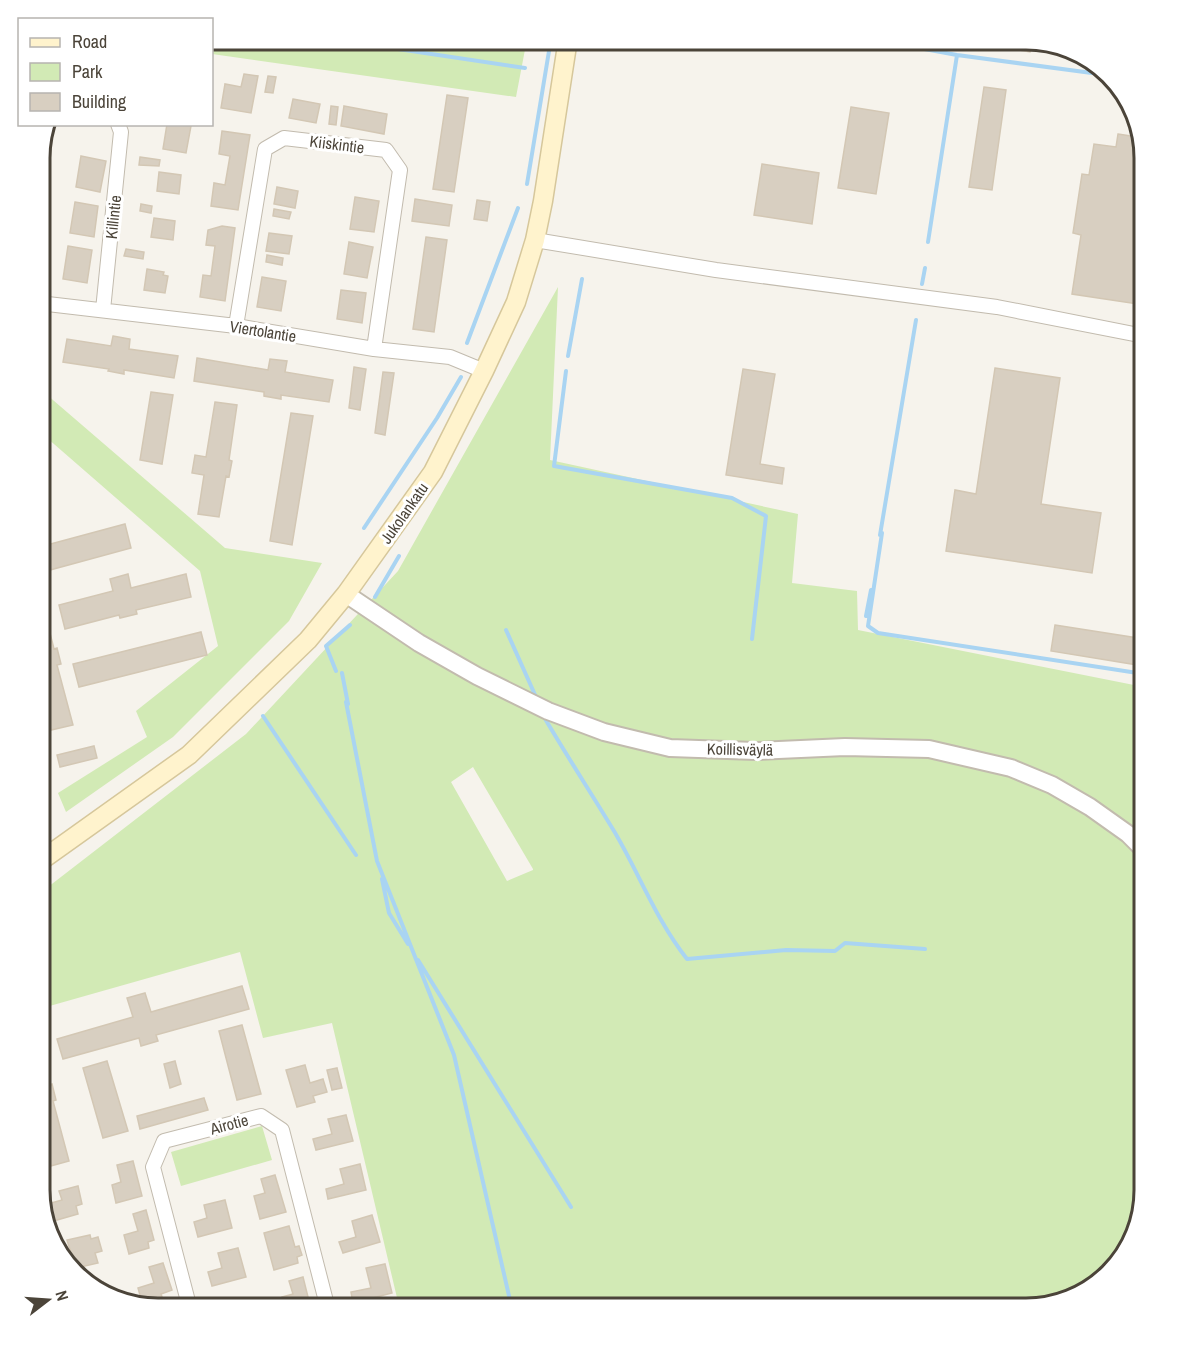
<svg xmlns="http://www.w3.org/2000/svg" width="1183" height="1348" font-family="'Archivo Narrow',sans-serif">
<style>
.green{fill:#d2eab5;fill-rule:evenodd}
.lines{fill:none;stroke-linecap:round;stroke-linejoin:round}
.stream{stroke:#a9d4f2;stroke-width:4}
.building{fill:#d8cfc1;stroke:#d3c7b4;stroke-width:1.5}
.minor-casing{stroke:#c2bbae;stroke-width:16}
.tertiary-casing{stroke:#c2bbae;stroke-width:20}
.secondary-casing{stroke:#d6c79b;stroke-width:21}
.minor{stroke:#fff;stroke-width:14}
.tertiary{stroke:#fff;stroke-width:16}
.secondary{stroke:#fff3cd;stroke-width:18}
.labels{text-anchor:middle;stroke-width:6;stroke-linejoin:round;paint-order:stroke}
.street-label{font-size:16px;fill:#4b4439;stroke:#fff}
.rim{fill:none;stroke:#4b4439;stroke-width:3}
</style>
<rect width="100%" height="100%" fill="#f6f3ec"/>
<path class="green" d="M212,39H527L516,97L212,54Z
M558,287L550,460L798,514L792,583L857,591L858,630L1144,687V1190L1132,1243L1097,1285L1025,1309H364L398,1302L332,1023L263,1038L240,952L39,1009V891L48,887L246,734L398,571ZM473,767L533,869V870L507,881L451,782Z
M39,388L225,548L322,563L289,621L173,737L66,812L58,793L147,737L136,711L218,646L200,571L39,431Z
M262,1126L272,1160L181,1186L171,1152Z"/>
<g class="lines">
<path class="stream" d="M331,39L525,68
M870,39L957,55L1107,75
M527,184L551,39
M928,242L957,55
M922,284L925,268
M467,343L518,208
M568,356L582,279
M566,371L554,466L732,498L766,516L752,639
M364,528L437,418L461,377
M882,533L868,626L878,633L1144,674
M880,535L916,320
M375,597L399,556
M866,616L871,590
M506,630L536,697
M336,671L326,646L350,625
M342,673L348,704
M346,702L377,861L454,1055L512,1309
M263,716L356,855
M544,717C567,756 591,793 614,831C639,873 656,920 687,959L786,950L835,951L845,943L925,949
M382,879L389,913L408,944
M418,960L571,1207"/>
</g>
<path class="building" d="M1003,39H1032L1030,52L1002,47Z
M244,74L258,76L251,113L221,108L225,84L241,87Z
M268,76L276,77L273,93L265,92Z
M984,87L1006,90L992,190L969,187Z
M447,95L468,98L454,192L433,189Z
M293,99L320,104L316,123L289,118Z
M331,106L338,107L336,125L329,124Z
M344,106L387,114L384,134L341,126Z
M851,107L889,113L876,194L838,188Z
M167,124L191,126L186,153L163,149Z
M222,131L250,135L238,210L211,206L214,183L225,185L230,156L219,154Z
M1118,134L1137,137L1144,158V305L1072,294L1081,235L1073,233L1082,174L1089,175L1094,144L1116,147Z
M41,142L47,143L42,182H39V150Z
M81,156L106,161L100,192L76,187Z
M140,157L160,160L159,166L139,165Z
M762,164L819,173L812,224L754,215Z
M159,172L181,175L179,194L157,191Z
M277,187L298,191L295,208L274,204Z
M355,197L379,201L374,232L350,229Z
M415,199L452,205L449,226L412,221Z
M477,200L490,202L487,221L474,219Z
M75,202L98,206L94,237L70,233Z
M141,204L152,206L151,213L140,211Z
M274,209L291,212L289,219L273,216Z
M154,218L175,221L173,240L151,237Z
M222,226L235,228L225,301L200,297L203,275L211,276L215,246L206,245L208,230Z
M269,233L292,236L289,254L266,251Z
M426,237L447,240L434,332L413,329Z
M349,242L373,247L367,278L344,274Z
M68,246L92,250L87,283L63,279Z
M126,249L144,252L143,259L124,256Z
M267,255L283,258L282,265L266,262Z
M147,269L164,272L163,275L168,276L165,293L144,290Z
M262,277L286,281L281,311L257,307Z
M341,290L366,293L362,323L337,319Z
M113,336L130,339L129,349L178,356L174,378L124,370V374L108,371L109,369L63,362L67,339L111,346Z
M197,358L268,370L270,359L287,361L285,372L333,380L329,402L281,395V399L264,396V392L194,381Z
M354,367L366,369L360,410L349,408Z
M995,368L1060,378L1041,504L1101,513L1092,573L946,551L955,490L976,494Z
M743,369L775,374L760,464L784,468L782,484L726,475Z
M383,372L394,373L385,435L375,433Z
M151,392L173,395L162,464L140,460Z
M215,402L237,405L229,460L232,461L229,477L226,476L219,517L198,514L204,475L192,473L195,455L206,457Z
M291,413L313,416L292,545L270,541Z
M125,524L131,548L50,570L43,546Z
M128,574L131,588L186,574L191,597L136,610L137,614L120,618L119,615L65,629L59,605L113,591L110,579Z
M39,590L54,649L57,648L61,664L57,665L73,725L51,730L39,686Z
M1055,625L1144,639V666L1051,651Z
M201,632L207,655L79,687L73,664Z
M94,746L97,758L60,767L57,755Z
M242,986L249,1009L156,1035L158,1041L141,1046L139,1038L63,1059L57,1039L133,1017L127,998L145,993L151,1012Z
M242,1025L261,1094L237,1100L219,1031Z
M39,1047L49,1085L52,1084L56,1100L53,1101L69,1161L47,1167L39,1138Z
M107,1061L128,1131L103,1138L83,1068Z
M175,1061L181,1084L170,1088L164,1064Z
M305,1065L310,1083L323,1079L327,1092L313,1096L315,1102L297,1107L286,1070Z
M337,1068L342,1088L332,1090L327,1070Z
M204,1098L208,1110L140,1129L137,1116Z
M346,1115L353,1141L316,1150L313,1139L332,1134L328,1119Z
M133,1161L142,1196L116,1203L112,1185L121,1182L117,1165Z
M360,1164L366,1190L328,1199L326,1189L344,1184L340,1169Z
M275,1175L286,1212L260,1219L254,1196L265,1193L261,1179Z
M78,1186L82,1204L76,1206L78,1214L50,1222L44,1205L62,1200L59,1191Z
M225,1200L232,1228L198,1237L194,1222L207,1218L204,1205Z
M146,1210L154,1240L148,1242L149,1248L129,1254L124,1235L138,1231L133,1214Z
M372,1215L380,1242L343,1253L339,1242L356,1237L352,1221Z
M289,1226L295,1247L299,1246L302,1255L297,1257L298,1263L274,1270L264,1233Z
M90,1235L91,1239L98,1237L102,1251L95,1253L98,1263L72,1269L62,1259L72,1256L67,1240Z
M238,1248L246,1277L212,1286L208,1272L222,1268L218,1253Z
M163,1263L172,1290L161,1294L163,1300L143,1306L138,1288L154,1283L149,1267Z
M385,1264L392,1293L353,1303L351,1292L371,1288L366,1268Z
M303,1277L311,1309H285L282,1297L293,1294L289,1281Z
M103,1282L106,1293L102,1294L92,1286Z
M251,1298L255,1309H232L231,1305Z"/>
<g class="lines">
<defs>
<path id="minor" d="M535,240L716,270L997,307L1144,336
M39,303L236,326L374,349L450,357L484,371
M103,310L121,132L118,124
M236,326L265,149L284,138L386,150L400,170L374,349
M39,837L49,856
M190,1309L153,1167L164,1141L261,1116L282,1130L328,1309"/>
<path id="tertiary" d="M346,594L419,643L477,676L548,711L604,732L670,748L756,751L845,747L929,749L1011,768L1052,785L1090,807L1128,834L1144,850"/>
<path id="secondary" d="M39,862L189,755L308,640L346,594L433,472L484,371L516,302L535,240L543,201L568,39"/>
</defs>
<use href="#minor" class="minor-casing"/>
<use href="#tertiary" class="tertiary-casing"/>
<use href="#secondary" class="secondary-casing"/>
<use href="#minor" class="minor"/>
<use href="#tertiary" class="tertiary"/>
<use href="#secondary" class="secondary"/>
</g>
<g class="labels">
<g class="street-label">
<text transform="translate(337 144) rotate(7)" y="6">Kiiskintie</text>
<text transform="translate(113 217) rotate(-84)" y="6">Killintie</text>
<text transform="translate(263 331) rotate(9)" y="6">Viertolantie</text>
<text transform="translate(404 513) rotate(-55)" y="6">Jukolankatu</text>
<text transform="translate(740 749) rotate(1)" y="6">Koillisväylä</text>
<text transform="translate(229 1124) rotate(-15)" y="6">Airotie</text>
</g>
</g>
<path d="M0 0H1183V1348H0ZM158 50H1026A108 108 0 0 1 1134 158V1190A108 108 0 0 1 1026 1298H158A108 108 0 0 1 50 1190V158A108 108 0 0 1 158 50Z" fill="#fff" fill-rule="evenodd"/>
<path class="rim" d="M158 50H1026A108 108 0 0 1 1134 158V1190A108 108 0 0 1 1026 1298H158A108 108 0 0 1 50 1190V158A108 108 0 0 1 158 50Z"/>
<rect x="18" y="18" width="195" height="108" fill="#ffffff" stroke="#b7b4b0" stroke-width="1.5"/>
<rect x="30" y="38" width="30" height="9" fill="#fff3cd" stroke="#b7b4b0" stroke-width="1.5"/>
<text x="72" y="48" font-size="18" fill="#4b4439">Road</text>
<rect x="30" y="63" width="30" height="18" fill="#d2eab5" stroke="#b7b4b0" stroke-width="1.5"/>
<text x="72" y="78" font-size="18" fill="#4b4439">Park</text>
<rect x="30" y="93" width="30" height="18" fill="#d8cfc1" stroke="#b7b4b0" stroke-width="1.5"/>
<text x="72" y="108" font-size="18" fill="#4b4439">Building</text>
<g transform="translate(48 1300) rotate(73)" stroke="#ffffff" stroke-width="4.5" paint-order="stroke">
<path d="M0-4.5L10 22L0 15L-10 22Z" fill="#4b4439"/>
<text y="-9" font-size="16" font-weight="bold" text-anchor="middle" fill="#4b4439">N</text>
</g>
</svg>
